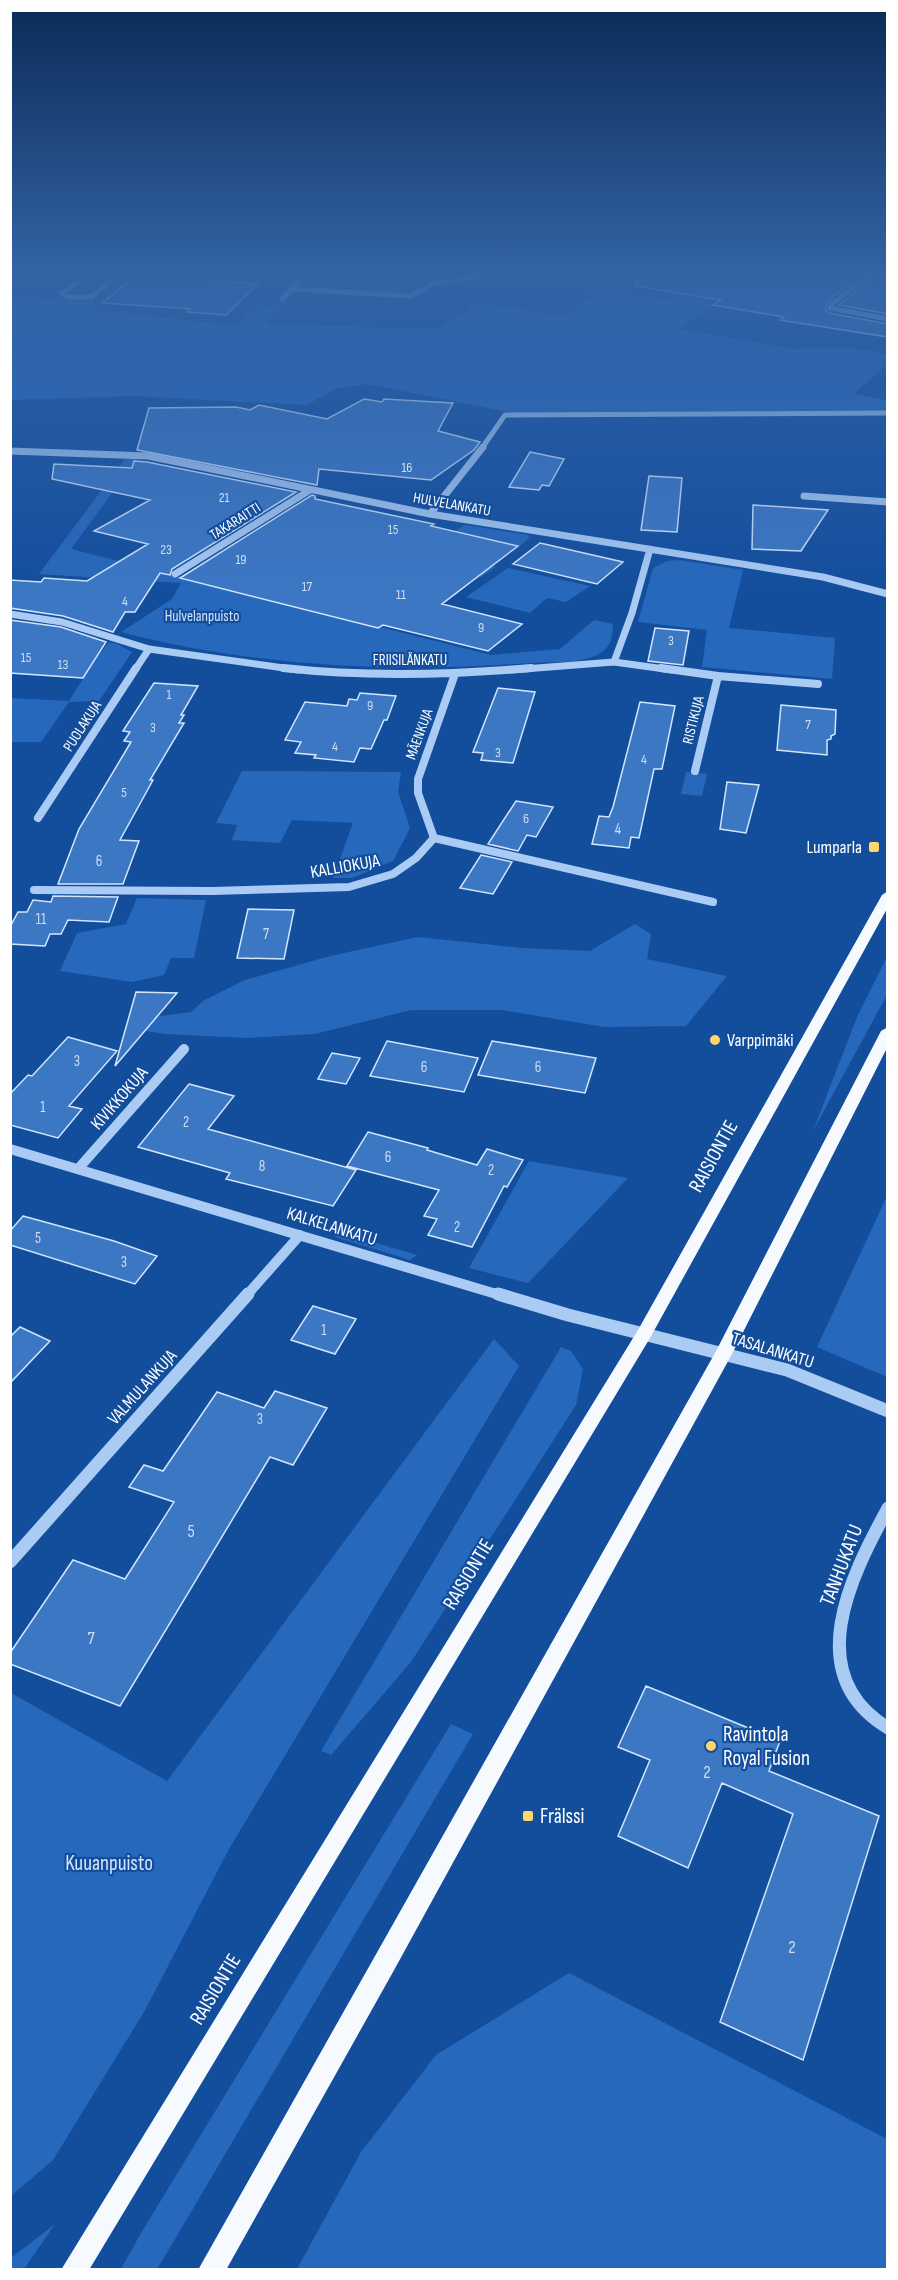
<svg xmlns="http://www.w3.org/2000/svg" width="898" height="2280" font-family="'Sofia Sans Condensed',sans-serif">
<style>
.green{fill:#2668bc}
.building{fill:#3c77c4;stroke:#d2e5fd;stroke-width:1.5}
.lines{fill:none;stroke-linecap:round;stroke-linejoin:round}
.minor-far4{stroke:#aacbf4;stroke-width:5}
.minor-far3{stroke:#aacbf4;stroke-width:7}
.minor-far2{stroke:#aacbf4;stroke-width:8}
.minor-far1{stroke:#aacbf4;stroke-width:10}
.minor{stroke:#aacbf4;stroke-width:13}
.major{fill:#f6faff;fill-rule:evenodd}
.poi-dot{fill:#ffd66c;stroke:#134e9d;stroke-width:2}
.labels{text-anchor:middle;stroke-width:4.5;stroke-linejoin:round;paint-order:stroke}
.far-number-label{font-size:14px;fill:#ceddf0}
.far-street-label{font-size:15px;fill:#fff;stroke:#134e9d}
.far-park-label{font-size:15px;fill:#d2e5fd;stroke:#134e9d}
.number-label{font-size:15px;fill:#ceddf0}
.poi-label{font-size:18px;fill:#fff;stroke:#134e9d;text-anchor:end}
.street-label{font-size:18px;fill:#fff;stroke:#134e9d}
.near-number-label{font-size:18px;fill:#ceddf0}
.near-street-label{font-size:21px;fill:#fff;stroke:#134e9d}
.near-poi-label{font-size:21px;fill:#fff;stroke:#134e9d;text-anchor:start}
.near-park-label{font-size:21px;fill:#d2e5fd;stroke:#134e9d}
</style>
<rect width="100%" height="100%" fill="#134e9d"/>
<path class="green" d="M416,271H476L420,279L396,292H375Z
M699,279L741,286L678,329L795,349L845,347L887,354V364L854,394L887,400V411L760,413H512L367,384L336,389L306,405L134,396L11,400V296L96,302L88,309L237,326L258,305L281,307L266,324L435,329L475,306L465,304L471,301L564,316L598,294L580,291L586,288L668,300Z
M125,459H137L71,549L491,655L560,649L594,620L613,624C612,636 612,645 602,652C584,665 551,661 530,663C393,673 255,667 121,632L172,599L181,583L39,574Z
M465,525L528,535L529,538L520,546L463,534L437,554L496,567L481,577L422,551Z
M679,560L743,570L729,628L835,638L832,679L702,667L707,630L638,622L653,568L667,561Z
M508,568L590,586L566,602L547,598L530,613L466,597Z
M109,642L117,644L132,652L99,701L69,702L41,742H11V698L69,701L97,657Z
M242,771L401,772L398,792L410,828L393,861L352,878H333L353,823L292,820L280,843L232,840L237,825L216,823Z
M686,772L707,774L702,796L681,794Z
M137,898L206,900L194,958H171L164,975L132,982L60,971L77,933L126,924Z
M635,924L651,934L647,959L727,976L686,1026L604,1027L502,1010H411L315,1034L246,1038L165,1034L145,1031L137,1019L191,1012L203,1001L245,980L330,956L418,937L521,948L590,951Z
M887,957V995L813,1131L857,1017Z
M529,1161L628,1178L528,1283L469,1268Z
M887,1196V1377L817,1347Z
M335,1231L417,1255L410,1260L335,1237Z
M494,1339L519,1366L229,1849L144,2012L53,2160L11,2196V1693L167,1781Z
M561,1347L571,1351L583,1369L576,1405L411,1662L331,1755L321,1751Z
M451,1724L473,1734L168,2251L157,2269H121L141,2233Z
M569,1973L887,2139V2269H297L361,2152L436,2055Z
M55,2224L24,2269H11V2258Z"/>
<path class="building" d="M637,271H827L860,276L829,300L825,310L829,313L888,324V337L780,320L784,317L713,305L721,300L635,286Z
M136,275L258,284L226,315L187,312L190,309L102,303Z
M873,278L888,280V314L839,305Z
M364,399L382,402L384,399L453,403L438,431L480,442L474,450L431,480L319,469L317,485L137,450L149,408L236,407L250,410L259,405L327,419Z
M530,452L564,459L549,486L542,485L539,490L509,487Z
M134,461L147,462L296,492L172,569L170,575L160,573L135,612H125L113,632L63,616L10,608V580L41,582L44,578L87,581L148,544L94,531L150,500L52,479L54,464L132,468Z
M649,476L682,478L677,532L641,530Z
M312,495L315,496V499L434,524L431,526L518,546L442,604L522,624L488,651L383,625L378,628L180,578Z
M753,505L828,510L801,551L752,549Z
M540,543L623,562L597,584L513,564Z
M10,620L61,627L106,642L83,678L10,673Z
M655,628L689,631L683,665L648,661Z
M154,683L198,686L181,715H184L179,723H184L150,780H153L120,840L139,841L123,884H58L79,829L131,742L124,741L130,732L123,731Z
M498,688L535,692L513,763L481,760L483,753L473,752Z
M360,693L396,696L387,720H384L371,749L360,748L354,762L314,758L316,755L295,753L301,742L285,740L305,702L347,706L349,699L357,700Z
M640,702L675,706L662,769H654L639,838L631,837L629,848L592,844L599,816L609,817L613,807Z
M781,705L836,710L835,734L831,736V739L827,740V755L777,750Z
M727,782L759,785L746,833L720,829Z
M516,801L553,807L536,837L527,835L518,851L488,844Z
M481,855L512,862L493,894L460,888Z
M53,896L118,897L109,922L68,920L61,934H50L45,946L10,944V927L18,912H27L33,900L51,902Z
M248,909L294,910L284,959L237,958Z
M136,992L177,993L115,1066Z
M68,1037L117,1051L69,1106L82,1109L58,1138L10,1125V1094L28,1075L32,1076Z
M387,1041L478,1058L464,1092L370,1076Z
M492,1041L596,1058L585,1093L478,1075Z
M332,1053L360,1058L346,1084L318,1079Z
M189,1084L234,1096L208,1129L356,1170L333,1206L226,1179L230,1173L138,1147Z
M368,1132L428,1148L427,1150L477,1165L487,1149L523,1160L507,1187L504,1186L472,1247L428,1235L437,1219L424,1216L439,1190L347,1166Z
M23,1216L114,1241L157,1256L135,1284L10,1245V1231Z
M313,1306L356,1319L335,1354L291,1340Z
M20,1327L50,1341L10,1383V1337Z
M275,1391L327,1408L293,1465L270,1457L120,1706L10,1664V1653L73,1560L125,1579L174,1502L129,1487L144,1465L163,1471L217,1392L264,1408Z
M646,1686L780,1741L769,1771L879,1816L803,2060L720,2022L793,1814L722,1783L688,1868L618,1836L650,1760L618,1747Z"/>
<g class="lines">
<path class="minor-far4" d="M92,271L62,293L68,297H92L120,271
M875,271L832,304L830,308L888,319
M292,289L411,296L434,283L516,271
M282,299L305,275L312,271
M482,448L505,415L888,413"/>
<path class="minor-far3" d="M10,451L148,456L430,514L823,577L888,594
M804,496L888,502
M430,514L483,447
M175,574L310,490
M10,614L62,622L149,649L298,670
M614,662L672,670
M135,670L149,649
M511,670L614,662L632,613L650,549"/>
<path class="minor-far2" d="M283,668C366,677 448,675 531,668
M661,668L718,676L818,684
M695,771L718,676
M38,818L136,668
M434,838L418,793V779L455,674
M34,890L212,891L349,887L393,874L416,858L434,838L713,902"/>
<path class="minor-far1" d="M10,1149L503,1296
M78,1169L184,1049
M246,1296L300,1235"/>
<path class="minor" d="M498,1294L568,1315L787,1370L888,1411
M888,1508C851,1576 800,1675 888,1728
M10,1562L248,1294"/>
<path class="major" d="M888,891V907L650,1338L89,2270H61L638,1330L882,895Z
M888,1027V1046L732,1354L393,1972L226,2270H198L715,1353L881,1031Z"/>
</g>
<linearGradient id="sky" x2="0" y2="1"><stop stop-color="#0a2b56"/><stop offset="0.46" stop-color="#3363a5"/><stop offset="1" stop-color="#3363a5" stop-opacity="0"/></linearGradient>
<rect width="898" height="591" fill="url(#sky)"/>
<g class="poi-dot">
<rect x="868" y="841" width="12" height="12" rx="3"/>
<circle cx="715" cy="1040" r="6"/>
<circle cx="711" cy="1746" r="6"/>
<rect x="522" y="1810" width="12" height="12" rx="3"/>
</g>
<g class="labels">
<g class="far-number-label">
<text x="407" y="472">16</text>
<text x="224" y="502">21</text>
<text x="393" y="534">15</text>
<text x="166" y="554">23</text>
<text x="241" y="564">19</text>
<text x="307" y="591">17</text>
<text x="401" y="599">11</text>
<text x="125" y="606">4</text>
<text x="481" y="632">9</text>
<text x="671" y="645">3</text>
<text x="26" y="662">15</text>
<text x="63" y="669">13</text>
<text x="169" y="699">1</text>
<text x="370" y="710">9</text>
<text x="808" y="729">7</text>
<text x="153" y="732">3</text>
<text x="335" y="751">4</text>
<text x="498" y="757">3</text>
<text x="644" y="764">4</text>
<text x="124" y="797">5</text>
<text x="526" y="823">6</text>
</g>
<g class="far-street-label">
<text transform="translate(452 504) rotate(10)" y="5">HULVELANKATU</text>
<text transform="translate(235 521) rotate(-32)" y="5">TAKARAITTI</text>
<text x="410" y="665">FRIISILÄNKATU</text>
<text transform="translate(693 720) rotate(-76)" y="5">RISTIKUJA</text>
<text transform="translate(82 726) rotate(-57)" y="5">PUOLAKUJA</text>
<text transform="translate(419 734) rotate(-70)" y="5">MÄENKUJA</text>
</g>
<g class="far-park-label">
<text x="202" y="621">Hulvelanpuisto</text>
</g>
<g class="number-label">
<text x="618" y="834">4</text>
<text x="99" y="866">6</text>
<text x="41" y="924">11</text>
<text x="266" y="939">7</text>
<text x="77" y="1066">3</text>
<text x="424" y="1072">6</text>
<text x="538" y="1072">6</text>
<text x="43" y="1112">1</text>
<text x="186" y="1127">2</text>
<text x="388" y="1162">6</text>
<text x="262" y="1171">8</text>
<text x="491" y="1175">2</text>
<text x="457" y="1232">2</text>
<text x="38" y="1243">5</text>
<text x="124" y="1267">3</text>
<text x="324" y="1335">1</text>
<text x="260" y="1424">3</text>
</g>
<g class="poi-label">
<text x="862" y="853">Lumparla</text>
<text x="727" y="1046" text-anchor="start">Varppimäki</text>
</g>
<g class="street-label">
<text transform="translate(345 866) rotate(-10)" y="6">KALLIOKUJA</text>
<text transform="translate(119 1098) rotate(-49)" y="6">KIVIKKOKUJA</text>
<text transform="translate(332 1226) rotate(17)" y="6">KALKELANKATU</text>
<text transform="translate(773 1350) rotate(17)" y="6">TASALANKATU</text>
<text transform="translate(142 1387) rotate(-48)" y="6">VALMULANKUJA</text>
</g>
<g class="near-number-label">
<text x="191" y="1537">5</text>
<text x="91" y="1644">7</text>
<text x="707" y="1778">2</text>
<text x="792" y="1953">2</text>
</g>
<g class="near-street-label">
<text transform="translate(713 1156) rotate(-61)" y="7">RAISIONTIE</text>
<text transform="translate(841 1565) rotate(-69)" y="7">TANHUKATU</text>
<text transform="translate(468 1574) rotate(-59)" y="7">RAISIONTIE</text>
<text transform="translate(215 1989) rotate(-59)" y="7">RAISIONTIE</text>
</g>
<g class="near-poi-label">
<text x="723" y="1741">Ravintola<tspan x="723" dy="24">Royal Fusion</tspan></text>
<text x="540" y="1823">Frälssi</text>
</g>
<g class="near-park-label">
<text x="109" y="1870">Kuuanpuisto</text>
</g>
</g>
<rect width="898" height="2280" fill="none" stroke="#ffffff" stroke-width="24"/>
</svg>
